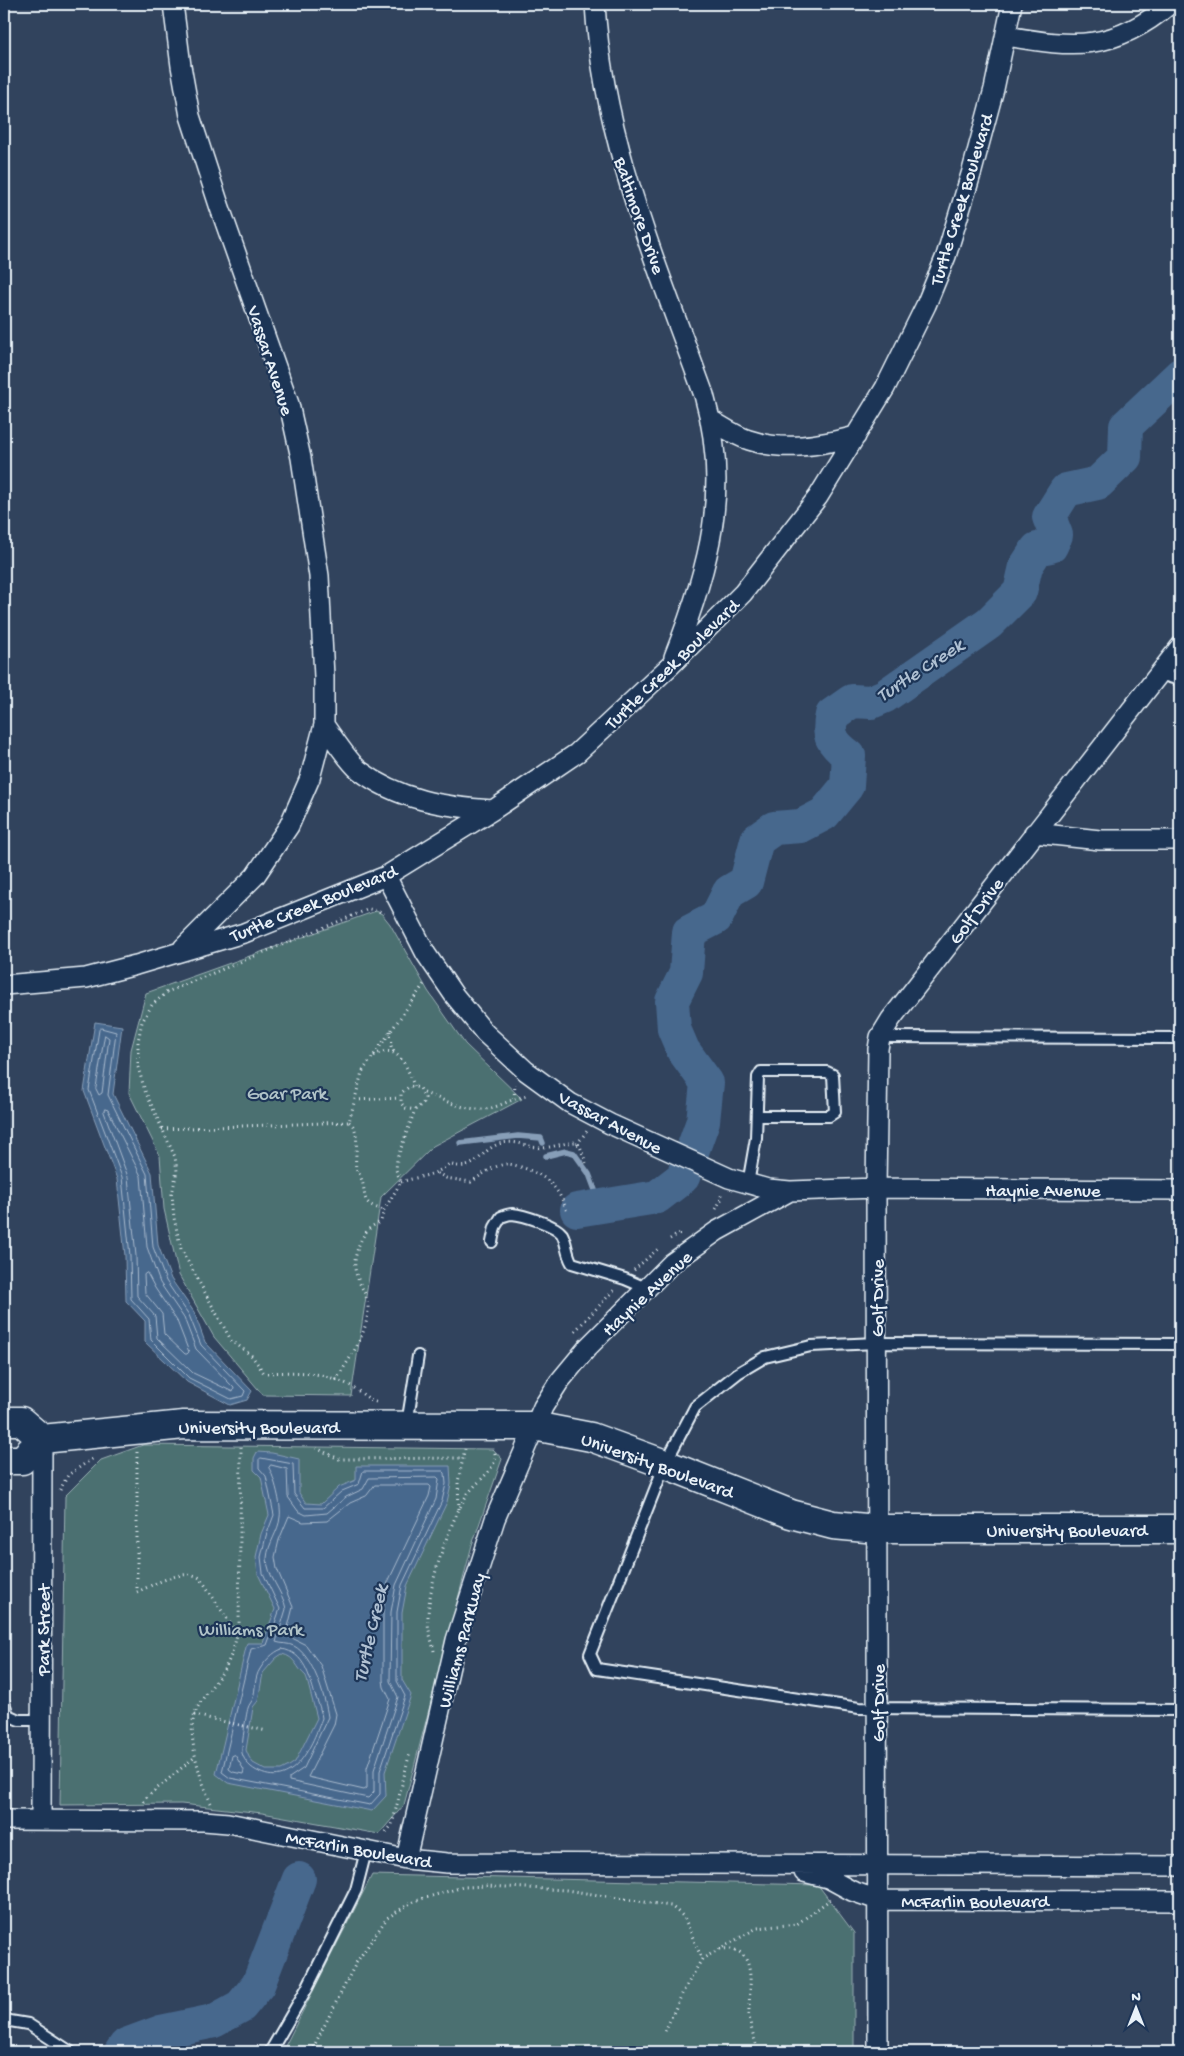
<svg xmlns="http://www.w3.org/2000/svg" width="1184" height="2056" font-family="'Gochi Hand',sans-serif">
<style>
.green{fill:#4b6f71;stroke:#9ab0b4}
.water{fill:#47678d;stroke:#879eb8;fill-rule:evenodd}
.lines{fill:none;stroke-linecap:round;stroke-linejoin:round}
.shore{stroke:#a8bacd;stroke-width:1}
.stream{stroke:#879eb8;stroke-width:5.5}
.river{stroke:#47678d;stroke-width:34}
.lane-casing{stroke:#e8f1f8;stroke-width:14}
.street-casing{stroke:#e8f1f8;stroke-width:22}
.secondary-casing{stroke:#e8f1f8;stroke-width:31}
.path{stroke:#e8f1f8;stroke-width:3;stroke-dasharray:1 4;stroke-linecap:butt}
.lane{stroke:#1d3557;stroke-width:10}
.street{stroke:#1d3557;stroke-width:19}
.secondary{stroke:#1d3557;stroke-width:28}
.labels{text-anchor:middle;stroke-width:4.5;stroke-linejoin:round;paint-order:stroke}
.street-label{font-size:19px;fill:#e8f1f8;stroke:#1d3557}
.park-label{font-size:19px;fill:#b1c4c9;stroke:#1d3557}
.water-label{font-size:20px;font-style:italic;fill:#b0c1d3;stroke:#1d3557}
</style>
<rect width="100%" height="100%" fill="#31435d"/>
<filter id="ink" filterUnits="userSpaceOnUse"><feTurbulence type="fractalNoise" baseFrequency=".02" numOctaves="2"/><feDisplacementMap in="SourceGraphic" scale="10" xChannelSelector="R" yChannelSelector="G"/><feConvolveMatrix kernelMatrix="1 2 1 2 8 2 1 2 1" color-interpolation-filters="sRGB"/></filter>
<g filter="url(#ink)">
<path class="green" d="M376,911L382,914L390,924L428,991L465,1044L522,1099L433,1146L381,1197L351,1396L263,1395L214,1337L179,1275L164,1209L160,1156L129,1093L131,1050L146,993Z
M143,1445L493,1449L502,1459L472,1545L404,1805L379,1834L262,1813L181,1804L60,1805L65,1496L101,1460Z
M372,1875L818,1885L854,1933V2052H282Z"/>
<path class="water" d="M95,1022L122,1026L113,1094L152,1173L158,1245L171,1279L194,1312L205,1342L252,1391L247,1400L230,1405L187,1382L145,1342V1321L126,1301L125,1256L117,1179L84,1091Z
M257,1452L272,1453L299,1459V1493L306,1503L321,1504L339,1487L356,1480V1466H450L451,1484L447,1502L407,1586L402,1613V1680L411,1695L385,1772L386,1796L372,1811L228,1783L216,1774L247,1643H263L275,1609L258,1574L256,1557L261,1534L269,1515L261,1477L254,1470V1458ZM282,1654C296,1657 296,1668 306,1676L317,1718L295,1762L289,1766L281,1770H266L253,1763L249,1757L246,1750L252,1714L253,1707L258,1701L263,1673L276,1658Z"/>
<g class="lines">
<path class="shore" d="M101,1028L116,1032L108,1095L147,1174L153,1247L166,1281L189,1315L201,1345L245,1391L243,1396L231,1399L189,1378L151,1340L149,1319L131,1299L130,1256L122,1177L89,1090L99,1030Z
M105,1035L109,1038L102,1093L99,1095L96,1089Z
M105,1109L108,1110L141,1176L147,1247L160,1283L184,1318L196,1349L234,1388L233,1392L193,1373L157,1338L155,1316L137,1296L136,1256L128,1177L104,1112Z
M147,1273L155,1288L177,1321L189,1352L187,1354H185L164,1334L162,1314L145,1293L144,1275Z
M261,1458L293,1464L294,1494L305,1508H323L342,1491L359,1484L363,1471H443L445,1473L446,1484L442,1501L402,1585L397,1612V1681L405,1696L380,1771V1794L370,1805L230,1778L222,1772L251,1649L267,1645L280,1609L263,1573L261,1557L266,1536L274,1515L266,1476L259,1468V1460Z
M271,1465L287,1469L288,1497L298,1511L306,1515L327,1513L346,1497L363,1489L369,1478L437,1477L439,1479L436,1499L396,1585L391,1612L390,1681L398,1697L374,1770V1792L368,1798L289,1781V1778L304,1768L328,1717C325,1696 313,1656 294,1646C288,1643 281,1644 276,1642L286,1609C283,1591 267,1577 267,1558C268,1543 279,1531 280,1517C282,1506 274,1476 269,1468Z
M375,1485H429L431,1487L429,1496L388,1582L383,1612V1680L384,1687L390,1699L367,1768V1788L364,1790L308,1777L334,1725L336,1714L321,1666L306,1645L286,1635L293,1607L277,1569L275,1557L279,1540L289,1516L303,1522L327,1521L350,1503L366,1496Z
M282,1649C305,1653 309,1676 315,1695C318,1702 321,1710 322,1718C313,1743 295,1789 259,1772C251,1768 245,1763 242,1753C241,1750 246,1714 248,1708C249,1704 252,1702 253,1698C256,1689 254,1678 260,1669C265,1661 273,1652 282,1649Z
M235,1755L244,1770L243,1774L233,1772L229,1769L232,1756Z"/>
<path class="stream" d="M460,1143L518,1136L541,1138L543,1143
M546,1156L566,1151L574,1153L589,1174L601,1206"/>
<path class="river" d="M577,1210L657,1197L683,1177L703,1121L707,1083L683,1050L674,1029L672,1001L686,973L689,932L716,918L729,892L746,882L757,840L774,828L801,826L824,814L847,786L849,756C832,743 827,736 832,715L852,701L871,702L885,696L989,623L1020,592L1026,566L1037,549L1051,546L1056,535L1049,517L1066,490L1098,483L1125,457L1126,426L1180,375
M121,2052L126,2045L161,2032L214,2021L241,2006L258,1985L299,1879"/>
<defs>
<path id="lane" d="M1159,674L1180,680
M880,1037L1180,1038
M748,1184L756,1138L758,1077L761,1072H827L833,1075L835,1112L829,1116H757
M492,1242L495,1227L501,1217C504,1216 508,1214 512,1214C523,1215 556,1225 562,1234C567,1243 566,1253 572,1263L625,1279L646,1288
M1180,1344L876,1343L811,1346L765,1357L738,1373L695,1407L665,1464L590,1654L597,1669L859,1708L1180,1710
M407,1424L418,1356
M4,1702L8,1715L19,1720H41
M4,2020L28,2024L71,2052
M270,2052L307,1988L356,1890L366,1851"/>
<path id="street" d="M173,4L181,66L190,116L219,205L289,404L301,458L319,576L324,677V725L310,778L289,826L255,876L183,948
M595,4C603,141 658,267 704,395C731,489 709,568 674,657
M1007,36C1075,48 1114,51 1170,4
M711,420C723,427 736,436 749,440C785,452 820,445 856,436
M324,725C333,737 348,761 359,770C398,800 445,807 493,810
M1034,833L1100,840H1180
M386,876L426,954L454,995L485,1033L526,1071L570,1103L610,1124L729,1178L768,1189L790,1191L876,1188L1180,1190
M4,985L86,978L136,965L244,933L386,876L493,810L577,753L671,665L743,593L818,497L885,388L926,305L946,256L972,171L994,89L1012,4
M4,1820L204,1821L228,1823L406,1859L447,1863L1180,1866
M41,1820L42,1439
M406,1859L456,1640L495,1519L543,1407L559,1382L588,1347L672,1263L717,1231L790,1191
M804,1872L828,1878L852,1891L878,1900L1180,1901
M878,2052L876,1188L878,1049L880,1037L891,1019L1180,647"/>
<path id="secondary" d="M4,1421H21L42,1439
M4,1460H22L42,1439L184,1425L534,1426L591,1437L665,1464L791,1514L833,1525L877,1529H1180"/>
</defs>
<use href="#lane" class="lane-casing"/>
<use href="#street" class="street-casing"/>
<use href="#secondary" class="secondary-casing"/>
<path class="path" d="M390,1031L391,1046L395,1054
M374,1056C398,1040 408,1069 414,1086
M424,1093C445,1100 468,1113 491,1108C503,1105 515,1097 528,1096
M514,1099L515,1084
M355,1100L400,1098
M349,1122C362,1131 354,1154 356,1168C357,1172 360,1174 361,1178C368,1196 358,1203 384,1210
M162,1129L349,1122L362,1072L424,984
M577,1144L587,1131
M437,1173L446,1178L471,1182C482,1175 492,1166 506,1164C513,1164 522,1167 529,1170C550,1178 560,1191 567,1212
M401,1182C418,1176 434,1177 449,1164C479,1174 478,1149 502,1143C519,1140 526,1147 540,1148C551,1148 563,1143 575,1142L580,1146L586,1163
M716,1209L722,1198L721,1195
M670,1239L682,1232
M634,1270L659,1248
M575,1331L614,1290
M336,1380C349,1359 369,1332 368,1306C367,1293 359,1285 356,1273C352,1261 359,1239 368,1230C371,1226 377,1224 381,1221L384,1210L401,1182L396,1170L397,1159L415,1110L423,1103L425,1098L420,1088L410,1086L401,1093V1103L405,1108L415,1110
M376,1402C367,1399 359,1390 349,1385C318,1370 298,1372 264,1373L252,1356L231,1340L181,1249L174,1218L172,1194L177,1171L175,1157L145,1091L138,1067V1041L142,1022L152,1005L167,992L369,909L379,911L384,914
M316,1448L339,1459L463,1458
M137,1452V1592C153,1585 186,1566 201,1579L237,1634
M60,1490L68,1475L95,1457
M459,1509L458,1482L465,1449
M434,1651C432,1641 428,1631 428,1621C427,1588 448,1527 465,1498C473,1483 504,1466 493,1449
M194,1715L267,1731
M144,1802L147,1797L196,1756
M211,1803C201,1782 186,1736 195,1713C202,1696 215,1684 225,1668C233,1654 236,1640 239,1624L241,1447
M386,1832L392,1825L410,1752
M720,1949C761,1944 748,1991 749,2014C750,2027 755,2040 758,2052
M665,2031L683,1992L702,1959L757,1928L797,1924L831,1899
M311,2052L356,1963L387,1918L414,1901L463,1887L488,1886L566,1890L671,1906L684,1917L702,1959"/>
<use href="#lane" class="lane"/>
<use href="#street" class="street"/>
<use href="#secondary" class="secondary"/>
</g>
</g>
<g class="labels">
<g class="street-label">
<text transform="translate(960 199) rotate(-73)" y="7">Turtle Creek Boulevard</text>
<text transform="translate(641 215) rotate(71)" y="7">Baltimore Drive</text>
<text transform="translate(272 360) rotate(72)" y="7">Vassar Avenue</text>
<text transform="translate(671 663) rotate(-44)" y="7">Turtle Creek Boulevard</text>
<text transform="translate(313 902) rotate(-22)" y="7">Turtle Creek Boulevard</text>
<text transform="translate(975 910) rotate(-53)" y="7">Golf Drive</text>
<text transform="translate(611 1121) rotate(28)" y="7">Vassar Avenue</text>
<text x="1043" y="1196">Haynie Avenue</text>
<text transform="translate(646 1292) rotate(-43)" y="7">Haynie Avenue</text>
<text transform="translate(876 1298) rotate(-90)" y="7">Golf Drive</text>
<text x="259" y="1433">University Boulevard</text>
<text transform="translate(658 1464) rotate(20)" y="7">University Boulevard</text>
<text x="1067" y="1536">University Boulevard</text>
<text transform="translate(42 1630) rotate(-90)" y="7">Park Street</text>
<text transform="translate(460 1640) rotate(-75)" y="7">Williams Parkway</text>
<text transform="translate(877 1703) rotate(-90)" y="7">Golf Drive</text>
<text transform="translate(359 1848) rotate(10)" y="7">McFarlin Boulevard</text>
<text x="975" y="1907">McFarlin Boulevard</text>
</g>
<g class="park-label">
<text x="287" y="1099">Goar Park</text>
<text x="251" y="1635">Williams Park</text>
</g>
<g class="water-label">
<text transform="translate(919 669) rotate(-33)" y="7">Turtle Creek</text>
<text transform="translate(369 1633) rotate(-77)" y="7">Turtle Creek</text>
</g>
</g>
<rect width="1184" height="2056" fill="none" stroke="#1d3557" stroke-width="20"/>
<rect x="10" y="10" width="1164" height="2036" fill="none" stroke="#e8f1f8" stroke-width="2" filter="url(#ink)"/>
<g transform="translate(1136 2008)" stroke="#1d3557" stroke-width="4" paint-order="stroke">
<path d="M0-4L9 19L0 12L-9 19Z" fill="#e8f1f8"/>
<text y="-8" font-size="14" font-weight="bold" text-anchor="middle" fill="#e8f1f8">N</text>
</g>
</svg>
